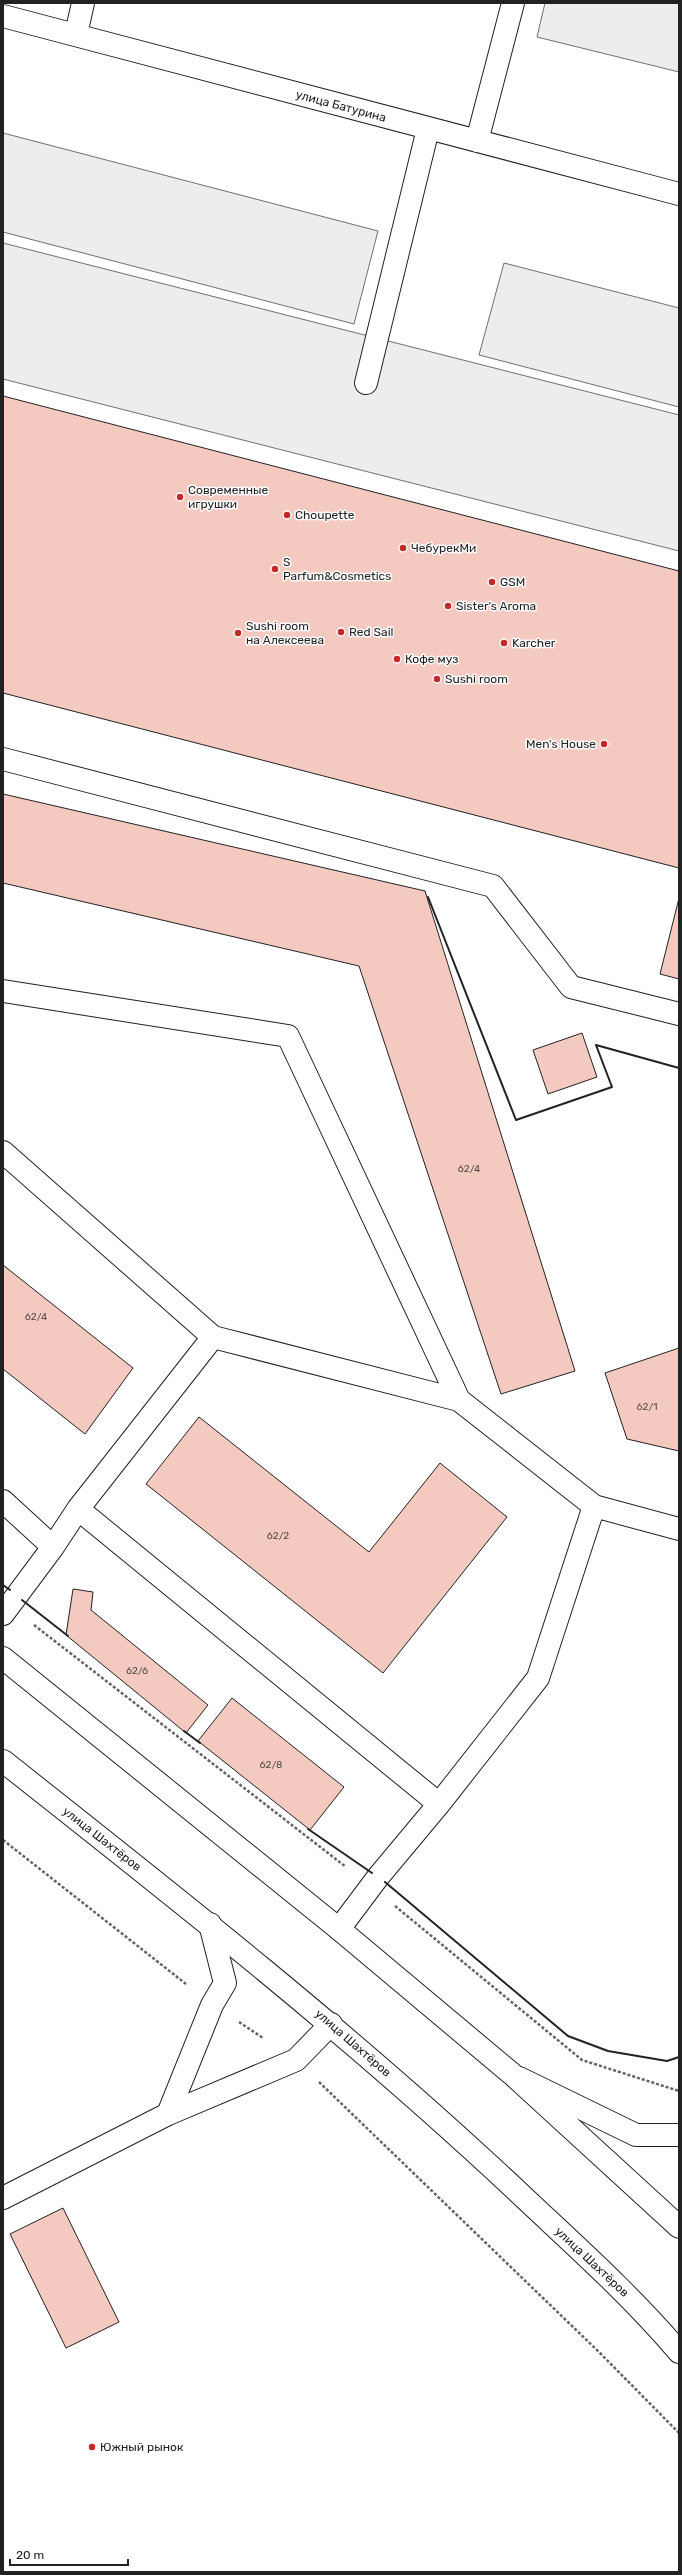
<svg xmlns="http://www.w3.org/2000/svg" width="682" height="2575" font-family="Rubik,sans-serif">
<style>
.parking{fill:#ededed;stroke:#6f6f6f}
.building{fill:#f3c9c0;stroke:#222}
.lines{fill:none;stroke-linecap:round;stroke-linejoin:round}
.minor-casing{stroke:#222;stroke-width:24}
.major-casing{stroke:#222;stroke-width:24}
.path{stroke:#646464;stroke-width:2.5;stroke-dasharray:3 2;stroke-linecap:butt}
.minor{stroke:#fff;stroke-width:22}
.major{stroke:#fff;stroke-width:22}
.wall{stroke:#222;stroke-width:2}
.poi-dot{fill:#c62828;stroke:#fff;stroke-width:1.5}
.labels{text-anchor:middle;stroke-width:3;stroke-linejoin:round;paint-order:stroke}
.number-label{font-size:10px;fill:#564c4a}
.street-label{font-size:12px;fill:#222;stroke:#fff}
.poi-label{font-size:12px;fill:#222;stroke:#fff;text-anchor:start}
</style>
<rect width="100%" height="100%" fill="#fff"/>
<path class="parking" d="M545,3H679V72L537,37Z
M3,133L378,231L354,324L3,232Z
M3,243L679,415V551L3,379Z
M504,263L679,308V407L479,355Z"/>
<path class="building" d="M3,396L679,571V868L3,693Z
M3,794L425,891L575,1371L501,1394L359,966L3,883Z
M679,898V979L660,974Z
M582,1033L597,1077L548,1094L533,1050Z
M3,1265L133,1368L85,1434L3,1369Z
M679,1348V1451L627,1439L605,1373Z
M199,1417L369,1552L440,1463L507,1517L383,1673L146,1484Z
M73,1589L93,1592L91,1610L208,1705L186,1733L66,1635Z
M232,1698L344,1787L310,1830L198,1741Z
M63,2208L119,2322L66,2348L10,2234Z"/>
<g class="lines">
<defs>
<path id="minor" d="M3,16L679,194
M76,34L83,3
M477,141L513,3
M366,383L428,129
M3,759L493,886L571,987L679,1014
M3,991L288,1036L459,1400
M3,1152L213,1337L459,1400L594,1506L679,1529
M3,1501L53,1547
M78,1509L439,1804
M3,1614L53,1547L78,1509L213,1337
M339,1929L378,1877L439,1804L538,1678L594,1506
M519,2078L636,2135H679
M168,2114L212,2005L225,1983L210,1924
M3,2198L168,2114L296,2060L331,2024"/>
<path id="major" d="M3,1658L339,1929L512,2074L679,2227
M3,1761C178,1899 353,2037 516,2190C572,2243 629,2293 679,2352"/>
</defs>
<use href="#minor" class="minor-casing"/>
<use href="#major" class="major-casing"/>
<path class="path" d="M34,1625L346,1867
M3,1840L186,1984
M395,1906L582,2060L679,2091
M239,2022L263,2038
M319,2082L600,2353L679,2433"/>
<use href="#minor" class="minor"/>
<use href="#major" class="major"/>
<path class="wall" d="M428,897L516,1120L612,1087L596,1045L679,1068
M3,1585L10,1590
M22,1600L68,1636
M184,1731L200,1743
M308,1829L372,1873
M385,1882L568,2036L608,2051L667,2061L679,2057"/>
</g>
<g class="poi-dot">
<circle cx="180" cy="497" r="4"/>
<circle cx="287" cy="515" r="4"/>
<circle cx="403" cy="548" r="4"/>
<circle cx="275" cy="569" r="4"/>
<circle cx="492" cy="582" r="4"/>
<circle cx="448" cy="606" r="4"/>
<circle cx="341" cy="632" r="4"/>
<circle cx="238" cy="633" r="4"/>
<circle cx="504" cy="643" r="4"/>
<circle cx="397" cy="659" r="4"/>
<circle cx="437" cy="679" r="4"/>
<circle cx="604" cy="744" r="4"/>
<circle cx="92" cy="2447" r="4"/>
</g>
<g class="labels">
<g class="number-label">
<text x="469" y="1172">62/4</text>
<text x="36" y="1320">62/4</text>
<text x="647" y="1410">62/1</text>
<text x="278" y="1539">62/2</text>
<text x="137" y="1674">62/6</text>
<text x="271" y="1768">62/8</text>
</g>
<g class="street-label">
<text transform="translate(341 106) rotate(15)" y="4">улица Батурина</text>
<text transform="translate(102 1839) rotate(38)" y="4">улица Шахтёров</text>
<text transform="translate(353 2043) rotate(41)" y="4">улица Шахтёров</text>
<text transform="translate(592 2262) rotate(43)" y="4">улица Шахтёров</text>
</g>
<g class="poi-label">
<text x="188" y="494">Современные<tspan x="188" dy="14">игрушки</tspan></text>
<text x="295" y="519">Choupette</text>
<text x="411" y="552">ЧебурекМи</text>
<text x="283" y="566">S<tspan x="283" dy="14">Parfum&amp;Cosmetics</tspan></text>
<text x="500" y="586">GSM</text>
<text x="456" y="610">Sister's Aroma</text>
<text x="246" y="630">Sushi room<tspan x="246" dy="14">на Алексеева</tspan></text>
<text x="349" y="636">Red Sail</text>
<text x="512" y="647">Karcher</text>
<text x="405" y="663">Кофе муз</text>
<text x="445" y="683">Sushi room</text>
<text x="596" y="748" text-anchor="end">Men's House</text>
<text x="100" y="2451">Южный рынок</text>
</g>
</g>
<rect width="682" height="2575" fill="none" stroke="#222222" stroke-width="8"/>
<path d="M10 2559v6h118v-6" fill="none" stroke="#222222" stroke-width="2"/>
<text x="16" y="2559" font-size="12" fill="#222222" stroke="#ffffff" stroke-width="3" paint-order="stroke">20 m</text>
</svg>
